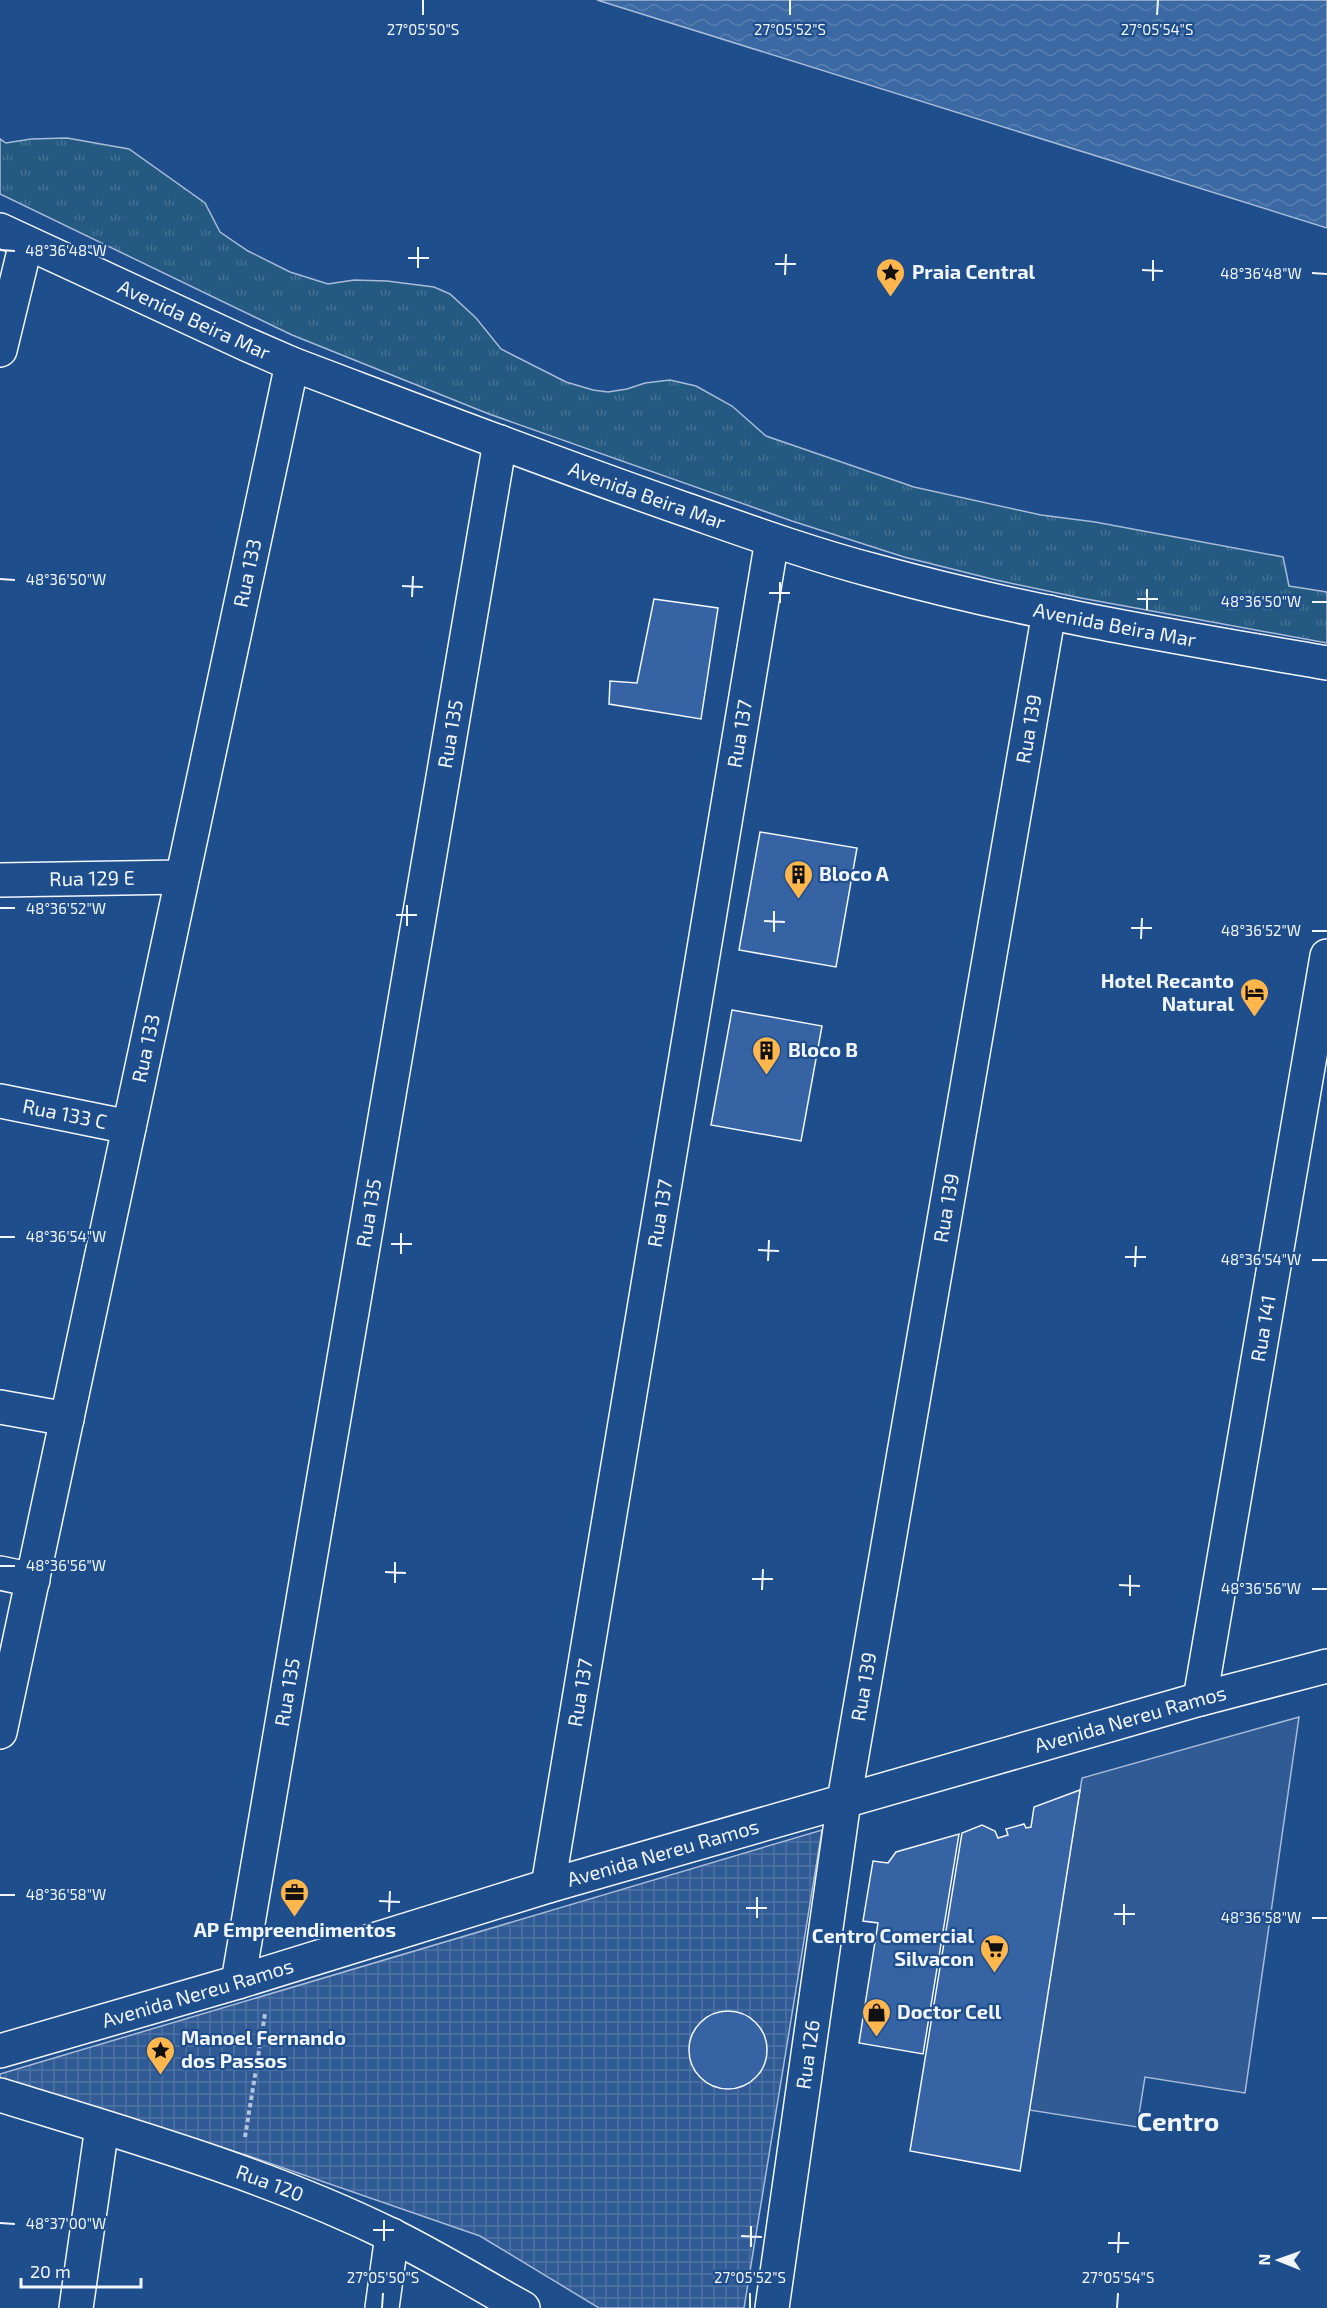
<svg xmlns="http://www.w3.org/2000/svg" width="1327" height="2308" font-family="'Exo 2',sans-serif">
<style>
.park{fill:url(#park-tufts);stroke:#a8bbd7;stroke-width:1.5}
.parking{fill:#305b95;stroke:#a8bbd7;stroke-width:1.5}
.plaza{fill:url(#plaza-grid);stroke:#a8bbd7;stroke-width:1.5}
.water{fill:url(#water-waves);stroke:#a8bbd7;stroke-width:1.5}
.building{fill:#3563a3;stroke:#f2f6ff;stroke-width:1.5}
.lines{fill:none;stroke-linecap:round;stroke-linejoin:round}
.minor-casing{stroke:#f2f6ff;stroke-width:36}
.tertiary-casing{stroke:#f2f6ff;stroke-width:36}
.secondary-casing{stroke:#f2f6ff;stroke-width:36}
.path{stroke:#b3c4dc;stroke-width:4;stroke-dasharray:4.5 3;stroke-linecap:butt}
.minor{stroke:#1f4e8c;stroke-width:33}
.tertiary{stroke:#1f4e8c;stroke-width:33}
.secondary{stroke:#1f4e8c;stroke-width:33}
.ticks{fill:none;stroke:#f2f6ff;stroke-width:2}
.labels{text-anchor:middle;stroke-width:4.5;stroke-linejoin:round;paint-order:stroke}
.poi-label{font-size:20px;font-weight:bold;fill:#f2f6ff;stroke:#1f4e8c;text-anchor:start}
.street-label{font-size:20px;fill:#f2f6ff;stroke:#1f4e8c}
.district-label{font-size:26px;font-weight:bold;fill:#f2f6ff;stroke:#1f4e8c}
.ticks-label{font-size:15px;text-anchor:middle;fill:#f2f6ff;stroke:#1f4e8c;stroke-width:4.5;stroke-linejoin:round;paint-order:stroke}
</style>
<defs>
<pattern id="park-tufts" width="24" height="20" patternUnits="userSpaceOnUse" patternTransform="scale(1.5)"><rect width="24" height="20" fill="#245a82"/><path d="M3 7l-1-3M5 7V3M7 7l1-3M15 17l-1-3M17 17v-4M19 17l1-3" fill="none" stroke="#447295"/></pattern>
<pattern id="plaza-grid" width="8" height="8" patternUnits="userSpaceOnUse" patternTransform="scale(1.5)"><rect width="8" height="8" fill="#305b95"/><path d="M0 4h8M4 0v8" fill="none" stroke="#4e73a5"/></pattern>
<pattern id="water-waves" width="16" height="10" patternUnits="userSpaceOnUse" patternTransform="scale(1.5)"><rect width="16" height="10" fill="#3b69a3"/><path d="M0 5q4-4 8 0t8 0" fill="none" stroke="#587fb1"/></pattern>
</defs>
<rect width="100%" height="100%" fill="#1f4e8c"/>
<path class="park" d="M67,138L129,149L205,203L220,232L248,251L290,272L328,284L354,280L387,281L434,287L450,294L476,318L501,349L566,382L593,390L608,392L627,389L645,383L670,380L696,386L732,406L766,436L914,487L1041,515L1095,522L1283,557L1289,586L1327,592V643L1081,598L996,580L904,557L792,521L489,414L292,335L0,194V139L6,143L31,139Z"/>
<path class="parking" d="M1299,1717L1245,2093L1145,2077L1137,2127L1029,2110L1082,1778Z"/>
<path class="plaza" d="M822,1830L744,2308H599L480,2236L249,2156L71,2100L0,2082V2074Z"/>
<path class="water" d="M597,0H1327V228Z"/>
<path class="building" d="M654,599L718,608L701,719L609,704L610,681L637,683Z
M760,832L857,848L836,967L739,950Z
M732,1010L822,1026L801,1141L711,1125Z
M1080,1790L1020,2171L910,2151L962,1833L982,1825L995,1831L998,1838L1008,1835L1006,1829L1024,1824L1026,1828L1031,1827L1034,1807Z
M959,1834L923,2054L859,2043L878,1923L863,1921L873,1861L888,1863L896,1852Z
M689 2050a39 39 0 1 1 78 0a39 39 0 1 1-78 0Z"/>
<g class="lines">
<defs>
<g id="minor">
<path d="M0,350L26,243"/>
<path id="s1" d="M0,1101L129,1127"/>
<path d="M0,1407L67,1419"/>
<path d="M0,1573L33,1580"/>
<path id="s2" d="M1200,1699L1327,956"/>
<path id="s3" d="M548,1886L772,540"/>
<path id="s4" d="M238,1982L500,442"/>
<path id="s5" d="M0,2095C132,2136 267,2174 391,2235C436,2257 479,2284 523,2308"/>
<path d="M76,2308L102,2127"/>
<path d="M382,2308L392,2235"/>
<path id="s6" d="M772,2308L844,1801L1049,612"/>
</g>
<g id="tertiary">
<path id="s7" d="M0,880L182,877"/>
<path id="s8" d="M0,1732L292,364"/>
</g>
<g id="secondary">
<path id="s9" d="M0,230L246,344L292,364C422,413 552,463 684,509C747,531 810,554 875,571C1023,612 1176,637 1327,663"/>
<path id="s10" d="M0,2051L238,1982L548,1886L1200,1699L1327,1666"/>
</g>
</defs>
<use href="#minor" class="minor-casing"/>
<use href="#tertiary" class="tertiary-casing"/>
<use href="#secondary" class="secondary-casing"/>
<path class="path" d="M245,2137L265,2014"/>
<use href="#minor" class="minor"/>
<use href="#tertiary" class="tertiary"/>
<use href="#secondary" class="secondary"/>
</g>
<path class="ticks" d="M423,15V0M790,15V0M1157,15L1158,0M0,250L15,251M408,258H429M775,264H796M418,268V247M1142,270L1163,271M1312,273L1327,274M785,275L786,254M1153,281V260M0,579L15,580M402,586L423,587M769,593H790M412,597L413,576M1137,599H1158M1312,602H1327M780,603V582M1147,610V589M0,908H15M396,915H417M764,921L785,922M407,926V905M1131,928H1152M1312,931H1327M774,932V911M1141,939L1142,918M0,1237H15M391,1244H412M758,1250L779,1251M401,1254V1233M1125,1257H1146M1312,1260H1327M768,1261L769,1240M1135,1267L1136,1246M0,1566H15M385,1572L406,1573M752,1579H773M395,1583V1562M1119,1585L1140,1586M1312,1589H1327M762,1590L763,1569M1130,1596V1575M0,1895H15M379,1901L400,1902M746,1908H767M389,1912L390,1891M1114,1914H1135M757,1918V1897M1312,1918H1327M1124,1925V1904M0,2223L15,2224M373,2230H394M741,2236L762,2237M384,2241V2220M1108,2243H1129M751,2247V2226M1118,2253L1119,2232M382,2308L383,2293M750,2308V2293M1117,2308L1118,2293"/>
<defs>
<symbol id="sight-pin" viewBox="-11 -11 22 30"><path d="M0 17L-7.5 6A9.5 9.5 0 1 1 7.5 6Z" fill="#ffb74d" stroke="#1f4e8c"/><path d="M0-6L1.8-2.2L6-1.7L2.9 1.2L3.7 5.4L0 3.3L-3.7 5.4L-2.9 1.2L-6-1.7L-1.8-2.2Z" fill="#111"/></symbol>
<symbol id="building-pin" viewBox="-11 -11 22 30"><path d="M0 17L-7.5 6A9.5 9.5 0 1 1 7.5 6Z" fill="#ffb74d" stroke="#1f4e8c"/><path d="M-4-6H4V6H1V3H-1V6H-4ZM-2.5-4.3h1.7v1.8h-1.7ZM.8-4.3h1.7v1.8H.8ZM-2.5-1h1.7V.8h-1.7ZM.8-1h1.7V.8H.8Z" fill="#111"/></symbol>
<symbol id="hotel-pin" viewBox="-11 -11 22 30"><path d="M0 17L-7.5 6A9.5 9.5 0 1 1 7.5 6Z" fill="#ffb74d" stroke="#1f4e8c"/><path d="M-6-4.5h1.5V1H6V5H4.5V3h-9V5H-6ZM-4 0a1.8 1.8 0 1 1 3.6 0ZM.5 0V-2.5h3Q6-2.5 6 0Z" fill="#111"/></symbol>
<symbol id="office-pin" viewBox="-11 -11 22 30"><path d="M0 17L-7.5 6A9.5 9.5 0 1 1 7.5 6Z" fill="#ffb74d" stroke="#1f4e8c"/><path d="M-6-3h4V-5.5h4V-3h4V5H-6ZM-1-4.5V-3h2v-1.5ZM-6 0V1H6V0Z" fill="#111"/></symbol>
<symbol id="supermarket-pin" viewBox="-11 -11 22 30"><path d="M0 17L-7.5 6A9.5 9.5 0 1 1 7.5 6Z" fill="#ffb74d" stroke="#1f4e8c"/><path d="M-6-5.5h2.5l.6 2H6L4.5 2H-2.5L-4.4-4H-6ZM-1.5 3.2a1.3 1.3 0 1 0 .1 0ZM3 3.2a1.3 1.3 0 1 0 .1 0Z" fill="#111"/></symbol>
<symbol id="shop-pin" viewBox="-11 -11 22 30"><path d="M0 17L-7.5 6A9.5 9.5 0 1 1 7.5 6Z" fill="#ffb74d" stroke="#1f4e8c"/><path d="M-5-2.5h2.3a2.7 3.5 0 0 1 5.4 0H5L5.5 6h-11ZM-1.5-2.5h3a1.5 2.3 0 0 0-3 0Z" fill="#111"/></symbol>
</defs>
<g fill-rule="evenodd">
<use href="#sight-pin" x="874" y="256" width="33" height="45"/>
<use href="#building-pin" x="782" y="858" width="33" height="45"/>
<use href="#hotel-pin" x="1238" y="976" width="33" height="45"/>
<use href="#building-pin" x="750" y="1034" width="33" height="45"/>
<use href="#office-pin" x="278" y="1876" width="33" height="45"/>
<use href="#supermarket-pin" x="978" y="1932" width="33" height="45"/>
<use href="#shop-pin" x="860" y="1996" width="33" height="45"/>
<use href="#sight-pin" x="144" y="2034" width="33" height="45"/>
</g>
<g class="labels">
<g class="poi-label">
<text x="912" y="279">Praia Central</text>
<text x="819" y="881">Bloco A</text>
<text x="1234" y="988" text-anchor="end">Hotel Recanto<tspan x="1234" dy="23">Natural</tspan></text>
<text x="788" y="1057">Bloco B</text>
<text x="295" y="1937" text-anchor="middle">AP Empreendimentos</text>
<text x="974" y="1943" text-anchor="end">Centro Comercial<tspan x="974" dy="23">Silvacon</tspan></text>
<text x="897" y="2019">Doctor Cell</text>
<text x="181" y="2045">Manoel Fernando<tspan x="181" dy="23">dos Passos</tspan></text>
</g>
<g class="street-label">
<text dy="7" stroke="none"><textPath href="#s9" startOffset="214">Avenida Beira Mar</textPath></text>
<text dy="7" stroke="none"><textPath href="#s9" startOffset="700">Avenida Beira Mar</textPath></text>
<text dy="7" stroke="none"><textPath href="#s8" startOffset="1185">Rua 133</textPath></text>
<text dy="7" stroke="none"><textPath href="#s9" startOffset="1186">Avenida Beira Mar</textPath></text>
<text dy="7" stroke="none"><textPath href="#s6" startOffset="1600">Rua 139</textPath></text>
<text dy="7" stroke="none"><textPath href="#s4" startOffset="1266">Rua 135</textPath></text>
<text dy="7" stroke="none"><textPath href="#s3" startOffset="1168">Rua 137</textPath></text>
<text dy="7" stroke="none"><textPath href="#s7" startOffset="92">Rua 129 E</textPath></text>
<text dy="7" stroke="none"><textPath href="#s8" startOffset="699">Rua 133</textPath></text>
<text dy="7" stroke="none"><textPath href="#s1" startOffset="66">Rua 133 C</textPath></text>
<text dy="7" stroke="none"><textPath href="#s6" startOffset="1114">Rua 139</textPath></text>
<text dy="7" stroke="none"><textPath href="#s4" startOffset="780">Rua 135</textPath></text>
<text dy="7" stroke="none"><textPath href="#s3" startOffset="682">Rua 137</textPath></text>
<text dy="7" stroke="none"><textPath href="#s2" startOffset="376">Rua 141</textPath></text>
<text dy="7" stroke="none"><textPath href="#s6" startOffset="628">Rua 139</textPath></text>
<text dy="7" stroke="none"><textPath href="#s4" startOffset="294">Rua 135</textPath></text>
<text dy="7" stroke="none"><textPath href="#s3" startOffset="196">Rua 137</textPath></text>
<text dy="7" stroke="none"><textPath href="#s10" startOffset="1178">Avenida Nereu Ramos</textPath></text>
<text dy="7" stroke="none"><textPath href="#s10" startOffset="692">Avenida Nereu Ramos</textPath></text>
<text dy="7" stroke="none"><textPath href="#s10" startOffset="206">Avenida Nereu Ramos</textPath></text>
<text dy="7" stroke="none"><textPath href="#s6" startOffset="256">Rua 126</textPath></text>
<text dy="7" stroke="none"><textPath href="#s5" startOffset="284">Rua 120</textPath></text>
</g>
<g class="district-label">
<text x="1178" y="2131">Centro</text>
</g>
</g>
<g class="ticks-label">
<text x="423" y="35">27°05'50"S</text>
<text x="790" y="35">27°05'52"S</text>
<text x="1157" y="35">27°05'54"S</text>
<text x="66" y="256">48°36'48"W</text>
<text x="1261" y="279">48°36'48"W</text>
<text x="66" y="585">48°36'50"W</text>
<text x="1261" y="607">48°36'50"W</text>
<text x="66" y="914">48°36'52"W</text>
<text x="1261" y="936">48°36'52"W</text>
<text x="66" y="1242">48°36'54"W</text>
<text x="1261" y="1265">48°36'54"W</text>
<text x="66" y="1571">48°36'56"W</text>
<text x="1261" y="1594">48°36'56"W</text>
<text x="66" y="1900">48°36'58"W</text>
<text x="1261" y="1923">48°36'58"W</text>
<text x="66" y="2229">48°37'00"W</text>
<text x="383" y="2283">27°05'50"S</text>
<text x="750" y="2283">27°05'52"S</text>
<text x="1118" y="2283">27°05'54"S</text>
</g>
<g transform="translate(1279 2260) rotate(271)" stroke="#1f4e8c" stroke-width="4.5" paint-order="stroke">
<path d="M0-4.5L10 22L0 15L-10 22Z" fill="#f2f6ff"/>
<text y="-9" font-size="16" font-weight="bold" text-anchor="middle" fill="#f2f6ff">N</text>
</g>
<path d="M21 2278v9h120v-9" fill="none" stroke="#f2f6ff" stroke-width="3"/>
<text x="30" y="2278" font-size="18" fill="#f2f6ff" stroke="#1f4e8c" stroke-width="4.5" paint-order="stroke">20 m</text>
</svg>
